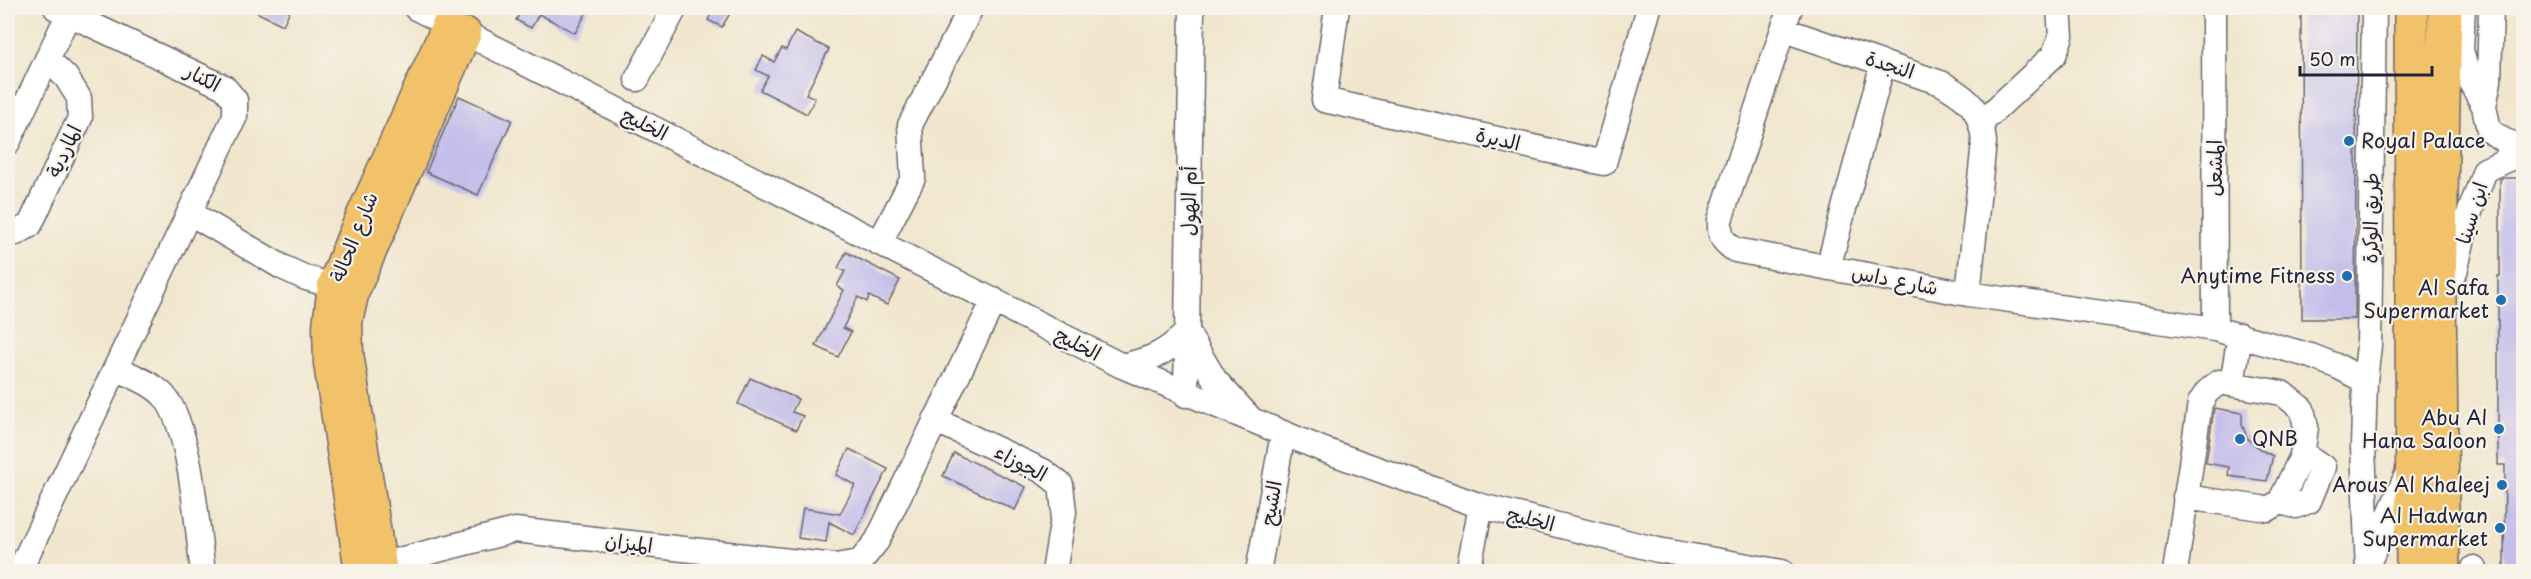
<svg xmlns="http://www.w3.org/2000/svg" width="2531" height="579" font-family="'Playpen Sans','Playpen Sans Arabic',sans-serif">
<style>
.building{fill:#c3bdea}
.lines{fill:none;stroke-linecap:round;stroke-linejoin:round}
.minor-casing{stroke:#6a676e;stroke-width:27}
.major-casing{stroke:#6a676e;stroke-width:33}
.highway-casing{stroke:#6a676e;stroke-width:36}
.minor{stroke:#fff;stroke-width:24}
.major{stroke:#f2c26a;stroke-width:30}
.highway{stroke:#f2c26a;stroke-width:33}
.poi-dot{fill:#1f6fb2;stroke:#f7f3e8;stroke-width:2}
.labels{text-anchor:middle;stroke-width:4.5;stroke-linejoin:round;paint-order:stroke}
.street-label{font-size:20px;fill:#22223b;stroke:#f7f3e8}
.poi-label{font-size:20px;fill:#22223b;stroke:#f7f3e8;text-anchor:end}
</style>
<rect width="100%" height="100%" fill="#f7f3e8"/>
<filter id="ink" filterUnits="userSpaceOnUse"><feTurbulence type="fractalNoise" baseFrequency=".0167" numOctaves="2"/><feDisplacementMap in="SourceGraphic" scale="12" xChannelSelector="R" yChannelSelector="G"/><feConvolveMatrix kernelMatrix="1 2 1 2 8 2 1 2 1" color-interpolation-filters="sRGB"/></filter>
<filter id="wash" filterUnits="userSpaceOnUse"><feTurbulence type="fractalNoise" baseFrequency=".008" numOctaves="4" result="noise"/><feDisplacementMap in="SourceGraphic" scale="24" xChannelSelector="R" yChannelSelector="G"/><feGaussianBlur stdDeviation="1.35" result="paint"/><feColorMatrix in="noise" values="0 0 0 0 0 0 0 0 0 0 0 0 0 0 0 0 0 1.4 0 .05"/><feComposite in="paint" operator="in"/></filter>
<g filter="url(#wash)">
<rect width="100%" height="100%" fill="#f1e6cd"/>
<g id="blocks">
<path class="building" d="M248,8H291L283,25Z
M523,8H589L575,33L539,14L531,28L516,20Z
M714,8H733L722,27L708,20Z
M2301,8H2357L2355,319H2302Z
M795,32L829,49L806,94L815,98L807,114L760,90L768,76L756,70L763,56L774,62L782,48L786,50Z
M459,96L512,120L478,195L426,172Z
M2503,178H2523V568L2504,567L2505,465H2498V276H2500V179Z
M846,252L900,280L887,305L869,296L867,302L858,297L843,328L851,332L838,357L816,346L844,290L837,286L845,271L838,268Z
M750,378L798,399L792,412L803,416L796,430L738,404Z
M2214,408L2242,413V424L2247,438L2261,450L2273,456L2267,481L2228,476L2229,467L2206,463Z
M849,449L888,469L854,535L829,522L826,542L798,538L803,508L840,514L855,485L836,475Z
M954,453L1026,487L1015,510L943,476Z"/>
</g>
</g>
<g filter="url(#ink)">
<use href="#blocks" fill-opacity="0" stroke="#6a676e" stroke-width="1.5"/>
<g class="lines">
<defs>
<path id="minor" d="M416,8L1122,366L1324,450L1481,506L1658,550L1782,572
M1337,8L1324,100L1604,163L1649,8
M1790,8L1720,220C1719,236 1722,241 1735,250L1968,294L2215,329L2311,356L2339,367L2365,381
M2214,8L2215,329
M2463,8L2461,50L2470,81L2484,106L2489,130L2503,140L2524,148
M1784,30L1941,83C1969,99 1981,109 1984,142L1968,294
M637,79L675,8
M2484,106L2489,81L2491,8
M1982,122L2054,55L2061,36L2059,8
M8,142L69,13
M190,213L282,267L306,278L348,290
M8,231L16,233L30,225L80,118L79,98L66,77L47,59
M880,242L913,178L910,125L971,8
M1828,268L1883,63
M2439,293L2455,272L2468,217L2485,170L2524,152
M1188,334L1215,380L1249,417
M1122,366C1152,359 1165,354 1187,332
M116,368C132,376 152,383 164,396C191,427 197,528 203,572
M2232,384L2240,335
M1186,395L1192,8
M935,420L1043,471L1061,485L1064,512L1054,572
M2280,502L2296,506L2309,501L2323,467L2310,458L2302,456
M2371,557L2409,470
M364,569L515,530L835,566L860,562L877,541L994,300
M19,572L235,116V100L224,87L56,8
M1258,572L1283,434
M1468,572L1481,506
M2175,572L2200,403L2207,392L2219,382L2282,393L2302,409L2306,427L2302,456L2280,502L2268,509L2185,497
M2368,572L2363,446L2365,381L2369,345L2374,8
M2474,572V568"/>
<path id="major" d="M360,572L329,363L328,326L333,285L353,235L448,24
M382,572L348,353L347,322L354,291L466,33"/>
<path id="highway" d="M2411,8L2413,572
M2443,572L2439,293L2445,8"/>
</defs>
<use href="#minor" class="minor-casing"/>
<use href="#major" class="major-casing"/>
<use href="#highway" class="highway-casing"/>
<use href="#minor" class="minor"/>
<use href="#major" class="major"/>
<use href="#highway" class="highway"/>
</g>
</g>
<g class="poi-dot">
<circle cx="2349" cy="141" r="6"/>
<circle cx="2347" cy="276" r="6"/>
<circle cx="2501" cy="300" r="6"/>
<circle cx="2499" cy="429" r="6"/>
<circle cx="2240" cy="439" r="6"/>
<circle cx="2502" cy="485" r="6"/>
<circle cx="2500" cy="528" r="6"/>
</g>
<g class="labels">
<g class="street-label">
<text transform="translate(1890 65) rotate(18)" y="7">النجدة</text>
<text transform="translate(203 78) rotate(28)" y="7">الكنار</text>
<text transform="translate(645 124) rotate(27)" y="7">الخليج</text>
<text transform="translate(1498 139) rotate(13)" y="7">الديرة</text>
<text transform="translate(64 151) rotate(-65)" y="7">الماردية</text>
<text transform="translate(2215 168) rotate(-90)" y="7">المشعل</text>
<text transform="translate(1189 201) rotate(-89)" y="7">أم الهول</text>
<text transform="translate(2472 213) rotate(-73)" y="7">ابن سينا</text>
<text transform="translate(2371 218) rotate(-89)" y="7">طريق الوكرة</text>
<text transform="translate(354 237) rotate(-68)" y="7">شارع الحالة</text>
<text transform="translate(1895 280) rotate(11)" y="7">شارع داس</text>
<text transform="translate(1078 344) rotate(28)" y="7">الخليج</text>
<text transform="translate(1021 463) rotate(28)" y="7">الجوزاء</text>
<text transform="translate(1271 503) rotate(-80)" y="7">الشيح</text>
<text transform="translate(1531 519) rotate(14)" y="7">الخليج</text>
<text transform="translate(629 543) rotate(7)" y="7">الميزان</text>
</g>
<g class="poi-label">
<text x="2361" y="148" text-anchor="start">Royal Palace</text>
<text x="2335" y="283">Anytime Fitness</text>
<text x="2489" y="295">Al Safa<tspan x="2489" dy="23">Supermarket</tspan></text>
<text x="2487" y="425">Abu Al<tspan x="2487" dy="23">Hana Saloon</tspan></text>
<text x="2252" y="446" text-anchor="start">QNB</text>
<text x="2490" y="492">Arous Al Khaleej</text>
<text x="2488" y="523">Al Hadwan<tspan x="2488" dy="23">Supermarket</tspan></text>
</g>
</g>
<rect width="2531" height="579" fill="none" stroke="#f7f3e8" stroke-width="30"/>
<path d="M2300 66v9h132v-9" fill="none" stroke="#22223b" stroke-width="3"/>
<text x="2309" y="66" font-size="18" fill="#22223b" stroke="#f7f3e8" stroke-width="4.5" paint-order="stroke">50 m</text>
</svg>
